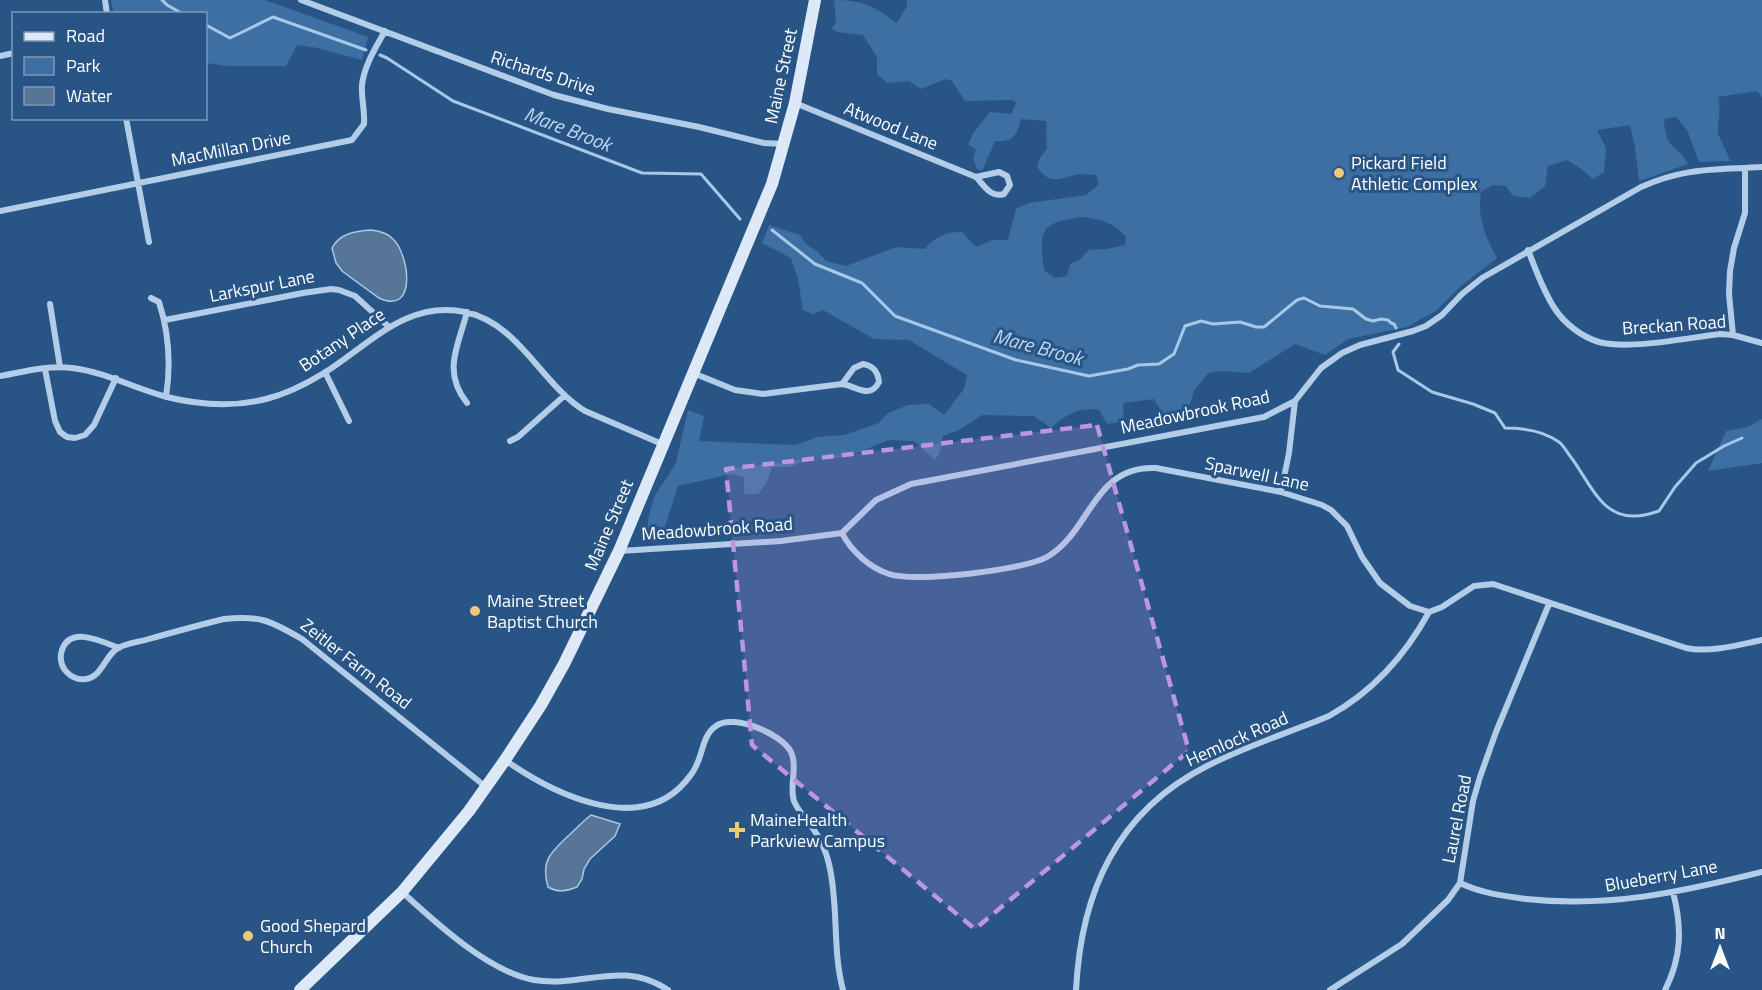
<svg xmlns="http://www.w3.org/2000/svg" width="1762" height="990" font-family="'Titillium Web',sans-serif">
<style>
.green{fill:#3d6fa2;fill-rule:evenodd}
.water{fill:#577597;stroke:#a8c8e8;stroke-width:1.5}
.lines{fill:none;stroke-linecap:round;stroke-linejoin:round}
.stream{stroke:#a8c8e8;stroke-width:3}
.street{stroke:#b3cde8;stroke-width:6}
.secondary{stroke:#dde9f7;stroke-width:12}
.marked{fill:#bd96df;fill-opacity:0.2;stroke:#bd96df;stroke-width:4.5;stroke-dasharray:12 8;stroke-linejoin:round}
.poi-dot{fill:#efc97a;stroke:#285586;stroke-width:2}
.labels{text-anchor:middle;stroke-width:6;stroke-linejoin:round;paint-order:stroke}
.street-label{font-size:18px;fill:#fff;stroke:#285586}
.poi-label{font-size:18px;fill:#fff;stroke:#285586;text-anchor:start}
.water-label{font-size:20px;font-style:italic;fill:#bfd7ef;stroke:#285586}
</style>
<rect width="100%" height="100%" fill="#285586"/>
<path class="green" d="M111,0H265L368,37L362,60L318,48L297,45L286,66H229L206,63V14L114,13Z
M834,0C863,0 874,6 897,23L907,6V0H1762V97L1757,91L1718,97C1722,111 1717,120 1718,133C1719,139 1728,152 1730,161L1699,162L1687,130L1676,117L1664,119C1666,152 1676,142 1688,164L1639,181L1635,147L1630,125L1597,130L1606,148L1604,172L1593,179L1583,170L1567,160L1548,166L1545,186L1530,198L1513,196L1506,186L1493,185L1481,192C1477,217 1485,237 1497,258L1460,287L1436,311L1423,318L1407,327L1348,339L1325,355L1295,344L1249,373L1222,371L1208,373L1194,391L1186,416L1176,423L1165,418L1154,399L1123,403L1124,421L1107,424L1099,410C1078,407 1067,414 1051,428L1034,416L982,415L959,430L943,436L940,452L935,460L914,441L888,440L860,452L836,458L806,459L791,467H772L767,482L758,494H744V477L731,474L678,486L662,536L648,534V520L654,497L676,463L688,410L704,416L699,441L795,445L818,437L844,435L879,423L888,413L908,405L929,404L944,415L964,389L967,375L909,340L874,339L823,310L813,314L803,310L798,279L791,258L762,243L769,225L800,235L807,245L817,251L826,261L846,266L896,247L925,249C936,236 946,232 962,232L976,247L992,240H1008L1016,209L1028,203L1086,195L1099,184L1096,175C1091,175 1086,174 1081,174C1064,176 1049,188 1037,166L1041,156L1047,149L1046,121L1021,119C1016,136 1014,142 995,141L983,169L978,170L973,159L976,150L968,144L974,132L990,112L1011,114L1016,103L1013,100L965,101L952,81L946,79L921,89L909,81L887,83L877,74V57L863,35L837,32L832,29L836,21ZM1081,217C1099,219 1114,222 1126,237L1125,245L1107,249L1089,250L1079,260L1070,264L1067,276L1054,278L1044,270C1039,230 1040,223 1081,217Z
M1762,419V463L1708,471L1726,431L1748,427Z"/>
<path class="water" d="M371,230C379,231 388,233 393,239C409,254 418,316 379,298L342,271L336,263L332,248C340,233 356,231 371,230Z
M591,815L620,824L615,836L590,859L584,869L582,879L577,887C567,891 558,893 548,887C541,862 549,854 566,838C575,830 582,822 591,815Z"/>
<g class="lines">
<path class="stream" d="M162,0L167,5L183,14
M206,25L230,38L273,17L366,50
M380,55L387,58L453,101L642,173L701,174L740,219
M772,230L815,264L862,283L895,316L1016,360L1089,376L1128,369L1138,365L1159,364L1174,354L1185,326L1201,321L1213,324L1240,322L1256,327H1264L1297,300L1304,298L1320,306L1353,309L1366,319L1373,321L1381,319L1388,320L1391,323L1394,324L1396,328
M1399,344L1393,352L1398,370L1432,392L1473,404L1495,413L1505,428C1522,428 1544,431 1559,442C1563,445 1567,452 1570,456C1589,480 1600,518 1636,516C1644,516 1652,513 1659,511L1675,487L1696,463L1724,446L1742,438"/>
<path class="street" d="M105,0L107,14
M301,0L554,95L608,109L699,127L764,143L784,144
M0,56L14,53
M795,103L976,177
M126,118L149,242
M999,172L1007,176L1010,185L1004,194C990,198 984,185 976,177Z
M0,211L352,140L364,124C365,111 361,97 362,85C364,66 376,47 385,31
M1528,250C1536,270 1543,291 1555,309C1565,324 1582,337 1599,342C1630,350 1687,338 1720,334L1733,335L1762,343
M151,298L159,302C169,333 171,365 166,397
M50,304L60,367
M165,320L303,293L331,289L339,290L355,296L388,326
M1733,335L1729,294L1730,271L1734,248L1745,213V168
M863,364C874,366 878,372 879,382C870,400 856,386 842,384L854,368Z
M45,369L55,421L60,432L67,437L75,438L85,435L94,425L116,378
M325,372L349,421
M693,373L735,390L763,394L842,384
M0,376C23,372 48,365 72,368C106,372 135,389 167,397C199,405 234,407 266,399C286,394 306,384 324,373C369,345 406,300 465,312C519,323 541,384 585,411L662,444
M467,403C442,371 458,347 467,312
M510,441L518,437L564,396
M1281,492L1289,453L1295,401
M842,533C851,551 870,568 889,574C915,583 1024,570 1047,557C1091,532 1093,465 1156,468L1281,492L1322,505L1331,510L1347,526L1362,557L1380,583L1410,606L1429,612L1442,607L1474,586L1493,584L1686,648C1710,653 1738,645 1762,640
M619,551L781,541L842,533L876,500L911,484L1264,417L1295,401L1321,368L1342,353L1360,345L1413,331L1426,326L1442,315L1462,294L1482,278L1641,187C1686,167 1715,170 1762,167
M119,648C101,641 67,624 61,654C59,668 71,681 86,679C103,676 105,655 118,648C127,643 139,642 149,639C174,632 199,625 224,619C260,615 271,621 302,639L486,787
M505,760C552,793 639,837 686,781C689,777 692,774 694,770C703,756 702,735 716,726C733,713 782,734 791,752C798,767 789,786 794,801C798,811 806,819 812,827C820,838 826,851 829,864C839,906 832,949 843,990
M1460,883C1481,893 1503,896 1526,899C1609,908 1682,892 1762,872
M402,892C436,923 489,972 534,980C584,988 621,959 668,990
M1076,990C1081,893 1116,812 1207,766C1246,746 1288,733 1329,716C1372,692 1405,656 1429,612
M1330,990L1402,944L1448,900L1460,883L1473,801L1480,777L1496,732L1549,604
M1665,990C1682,957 1682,927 1673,892"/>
<path class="secondary" d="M300,990L402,892L469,811L505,760L541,705L564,664L619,551L772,184L795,103L815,0"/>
</g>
<path class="marked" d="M1097,425L1189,751L975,929L752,745L726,469Z"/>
<g class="poi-dot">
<circle cx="1339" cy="173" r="6"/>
<circle cx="475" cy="611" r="6"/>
<path d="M734 821h6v6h6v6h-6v6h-6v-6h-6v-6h6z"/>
<circle cx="248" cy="936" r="6"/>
</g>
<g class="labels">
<g class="street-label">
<text transform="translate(543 73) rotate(18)" y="6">Richards Drive</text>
<text transform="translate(781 76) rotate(-78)" y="6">Maine Street</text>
<text transform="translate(891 126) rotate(22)" y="6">Atwood Lane</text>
<text transform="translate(231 149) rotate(-11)" y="6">MacMillan Drive</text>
<text transform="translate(262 286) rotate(-11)" y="6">Larkspur Lane</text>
<text transform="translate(1674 325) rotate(-4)" y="6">Breckan Road</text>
<text transform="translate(342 340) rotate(-34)" y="6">Botany Place</text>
<text transform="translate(1195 412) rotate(-12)" y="6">Meadowbrook Road</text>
<text transform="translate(1257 474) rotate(12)" y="6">Sparwell Lane</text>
<text transform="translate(609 525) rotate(-67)" y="6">Maine Street</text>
<text transform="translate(717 529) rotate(-4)" y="6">Meadowbrook Road</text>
<text transform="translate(356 664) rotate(38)" y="6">Zeitler Farm Road</text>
<text transform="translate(1237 739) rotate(-24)" y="6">Hemlock Road</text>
<text transform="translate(1457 819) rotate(-79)" y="6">Laurel Road</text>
<text transform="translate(1661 876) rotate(-10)" y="6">Blueberry Lane</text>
</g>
<g class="poi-label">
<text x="1351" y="169">Pickard Field<tspan x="1351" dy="21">Athletic Complex</tspan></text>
<text x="487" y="607">Maine Street<tspan x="487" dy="21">Baptist Church</tspan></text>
<text x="750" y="826">MaineHealth<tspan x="750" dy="21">Parkview Campus</tspan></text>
<text x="260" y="932">Good Shepard<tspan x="260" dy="21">Church</tspan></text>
</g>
<g class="water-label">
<text transform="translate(568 129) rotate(21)" y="7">Mare Brook</text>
<text transform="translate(1038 347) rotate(15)" y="7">Mare Brook</text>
</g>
</g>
<rect x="12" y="12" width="195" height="108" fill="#285586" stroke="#7e99b6" stroke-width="1.5"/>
<rect x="24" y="32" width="30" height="9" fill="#dde9f7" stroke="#7e99b6" stroke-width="1.5"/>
<text x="66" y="42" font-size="18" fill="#ffffff">Road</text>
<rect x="24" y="57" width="30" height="18" fill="#3d6fa2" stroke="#7e99b6" stroke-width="1.5"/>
<text x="66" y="72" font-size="18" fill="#ffffff">Park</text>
<rect x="24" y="87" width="30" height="18" fill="#577597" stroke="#7e99b6" stroke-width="1.5"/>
<text x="66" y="102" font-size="18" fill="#ffffff">Water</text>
<g transform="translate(1720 948)" stroke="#285586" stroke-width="4.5" paint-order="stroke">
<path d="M0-4.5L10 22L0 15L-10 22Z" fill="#ffffff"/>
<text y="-9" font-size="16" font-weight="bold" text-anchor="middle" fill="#ffffff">N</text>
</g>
</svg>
